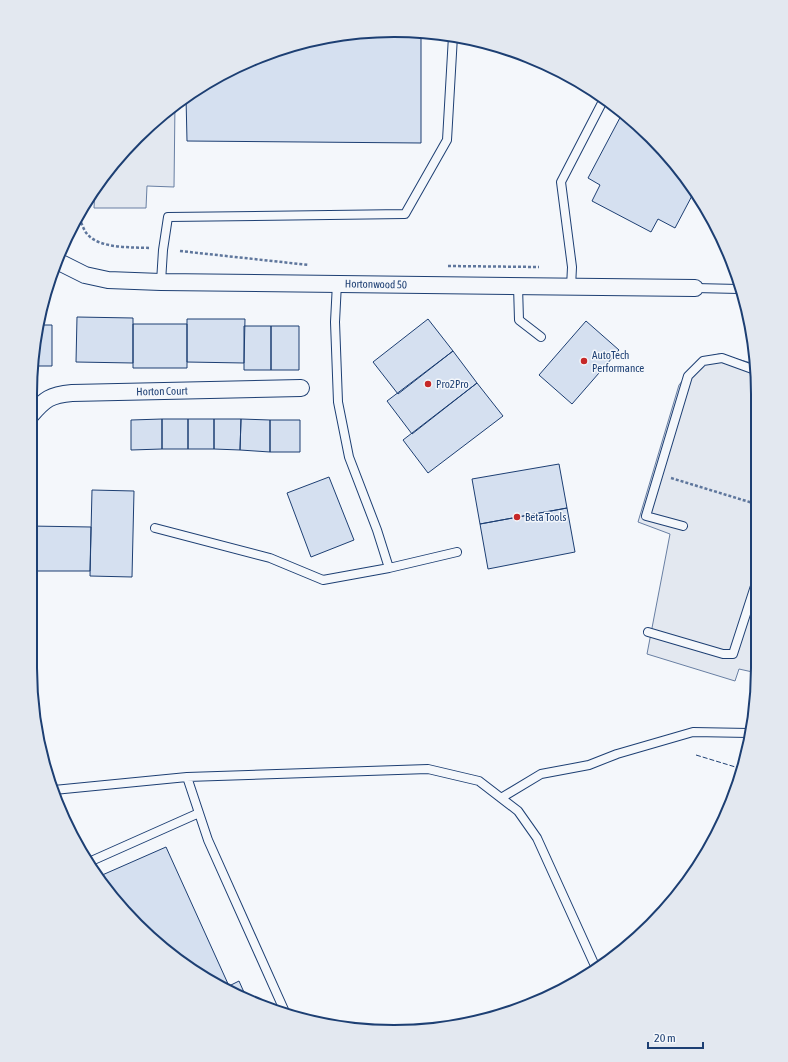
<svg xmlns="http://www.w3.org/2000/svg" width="788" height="1062" font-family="'Asap Condensed',sans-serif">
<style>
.parking{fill:#e3e8f0;stroke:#687fa3}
.building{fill:#d5e0f0;stroke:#1d3f73}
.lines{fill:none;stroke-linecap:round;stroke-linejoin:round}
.service-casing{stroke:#1d3f73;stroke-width:10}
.minor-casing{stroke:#1d3f73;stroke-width:18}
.path{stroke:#5e769c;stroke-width:2.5;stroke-dasharray:3 2;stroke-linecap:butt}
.service{stroke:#f4f7fb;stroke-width:8}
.minor{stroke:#f4f7fb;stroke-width:16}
.fence{stroke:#1d3f73;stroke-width:1;stroke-dasharray:5 2;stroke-linecap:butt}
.poi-dot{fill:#c62828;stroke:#f4f7fb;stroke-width:1.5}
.labels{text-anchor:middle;stroke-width:3;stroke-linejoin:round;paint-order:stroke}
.street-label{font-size:11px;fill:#1d3f73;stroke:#f4f7fb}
.poi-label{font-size:11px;fill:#1d3f73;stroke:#f4f7fb;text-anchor:start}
.rim{fill:none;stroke:#1d3f73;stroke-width:2}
</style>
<rect width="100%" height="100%" fill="#f4f7fb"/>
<path class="parking" d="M175,103L174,187L147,186L146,208H94L95,188L98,185H105V177Z
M719,354L755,364L757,673L739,669L735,681L647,654L670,534L638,522L679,385L701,358Z"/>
<path class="building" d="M370,31L421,32V143L187,141L186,97L233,67L300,42Z
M623,112L634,120L683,173L694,192L675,228L658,219L651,232L592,201L600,185L588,178Z
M77,317L133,318V363L76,362Z
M187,319H245L244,363L187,362Z
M428,319L453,351L398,394L373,362Z
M586,321L619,350L572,404L539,375Z
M133,324H187V368H133Z
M38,325H52V366H32Z
M244,326H271V370H244Z
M271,326H299V370H271Z
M453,351L477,383L412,434L387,401Z
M477,383L503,416L428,473L403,440Z
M162,419H188V449H162Z
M162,419V449L131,450V420Z
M188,419H214V449H188Z
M214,419H241L240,450L214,449Z
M241,419L270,420V452L240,450Z
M270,420H300V452H270Z
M559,464L567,508L480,524L472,479Z
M329,477L354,540L311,557L287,493Z
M92,490L134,491L132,577L90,576Z
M567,508L575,552L488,569L480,524Z
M30,526L91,527L90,571H30Z
M166,847L229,986L239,981L247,999L233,994L154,942L100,876Z"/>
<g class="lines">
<defs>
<path id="service" d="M161,282L163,250L168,217L405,214L447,140L453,36
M337,283L335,322L338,402L349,457L377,530L389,568
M518,286L519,320L541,337
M571,287L572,267L561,182L604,99
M695,288L739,289
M683,526L646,516L688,376L703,361L722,358L755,370
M155,528L270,558L323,580L389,568L457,552
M648,632L723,654H733L756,583
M187,777L208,840L285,1012
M54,790L187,777L428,769L479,781L518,811L537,838L596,968
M501,798L541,774L589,765L617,754L693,732L749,733
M89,862L199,813"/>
<path id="minor" d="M59,262L85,275L108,280L161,282L695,288
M31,415C45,399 50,395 72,393L301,388"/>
</defs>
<use href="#service" class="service-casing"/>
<use href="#minor" class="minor-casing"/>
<path class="path" d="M79,218C82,224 84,231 88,235C101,249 133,247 150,248
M180,251L309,265
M448,266L539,267
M671,478L756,504"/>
<use href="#service" class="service"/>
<use href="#minor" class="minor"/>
<path class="fence" d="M696,755L742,769"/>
</g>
<g class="poi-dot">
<circle cx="584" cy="361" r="4"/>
<circle cx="428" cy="384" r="4"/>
<circle cx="517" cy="517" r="4"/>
</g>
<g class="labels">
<g class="street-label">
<text transform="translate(376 284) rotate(1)" y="4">Hortonwood 50</text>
<text transform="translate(162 391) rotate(-1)" y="4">Horton Court</text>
</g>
<g class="poi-label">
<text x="592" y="359">AutoTech<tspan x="592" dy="13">Performance</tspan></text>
<text x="436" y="388">Pro2Pro</text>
<text x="525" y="521">Beta Tools</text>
</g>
</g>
<path d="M0 0H788V1062H0ZM394 37H394A357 357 0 0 1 751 394V668A357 357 0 0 1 394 1025H394A357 357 0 0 1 37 668V394A357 357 0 0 1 394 37Z" fill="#e3e8f0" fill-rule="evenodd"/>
<path class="rim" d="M394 37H394A357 357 0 0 1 751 394V668A357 357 0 0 1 394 1025H394A357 357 0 0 1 37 668V394A357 357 0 0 1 394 37Z"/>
<path d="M648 1042v6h55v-6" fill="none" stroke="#1d3f73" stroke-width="2"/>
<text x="654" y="1042" font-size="12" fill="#1d3f73" stroke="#f4f7fb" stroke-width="3" paint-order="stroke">20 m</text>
</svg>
